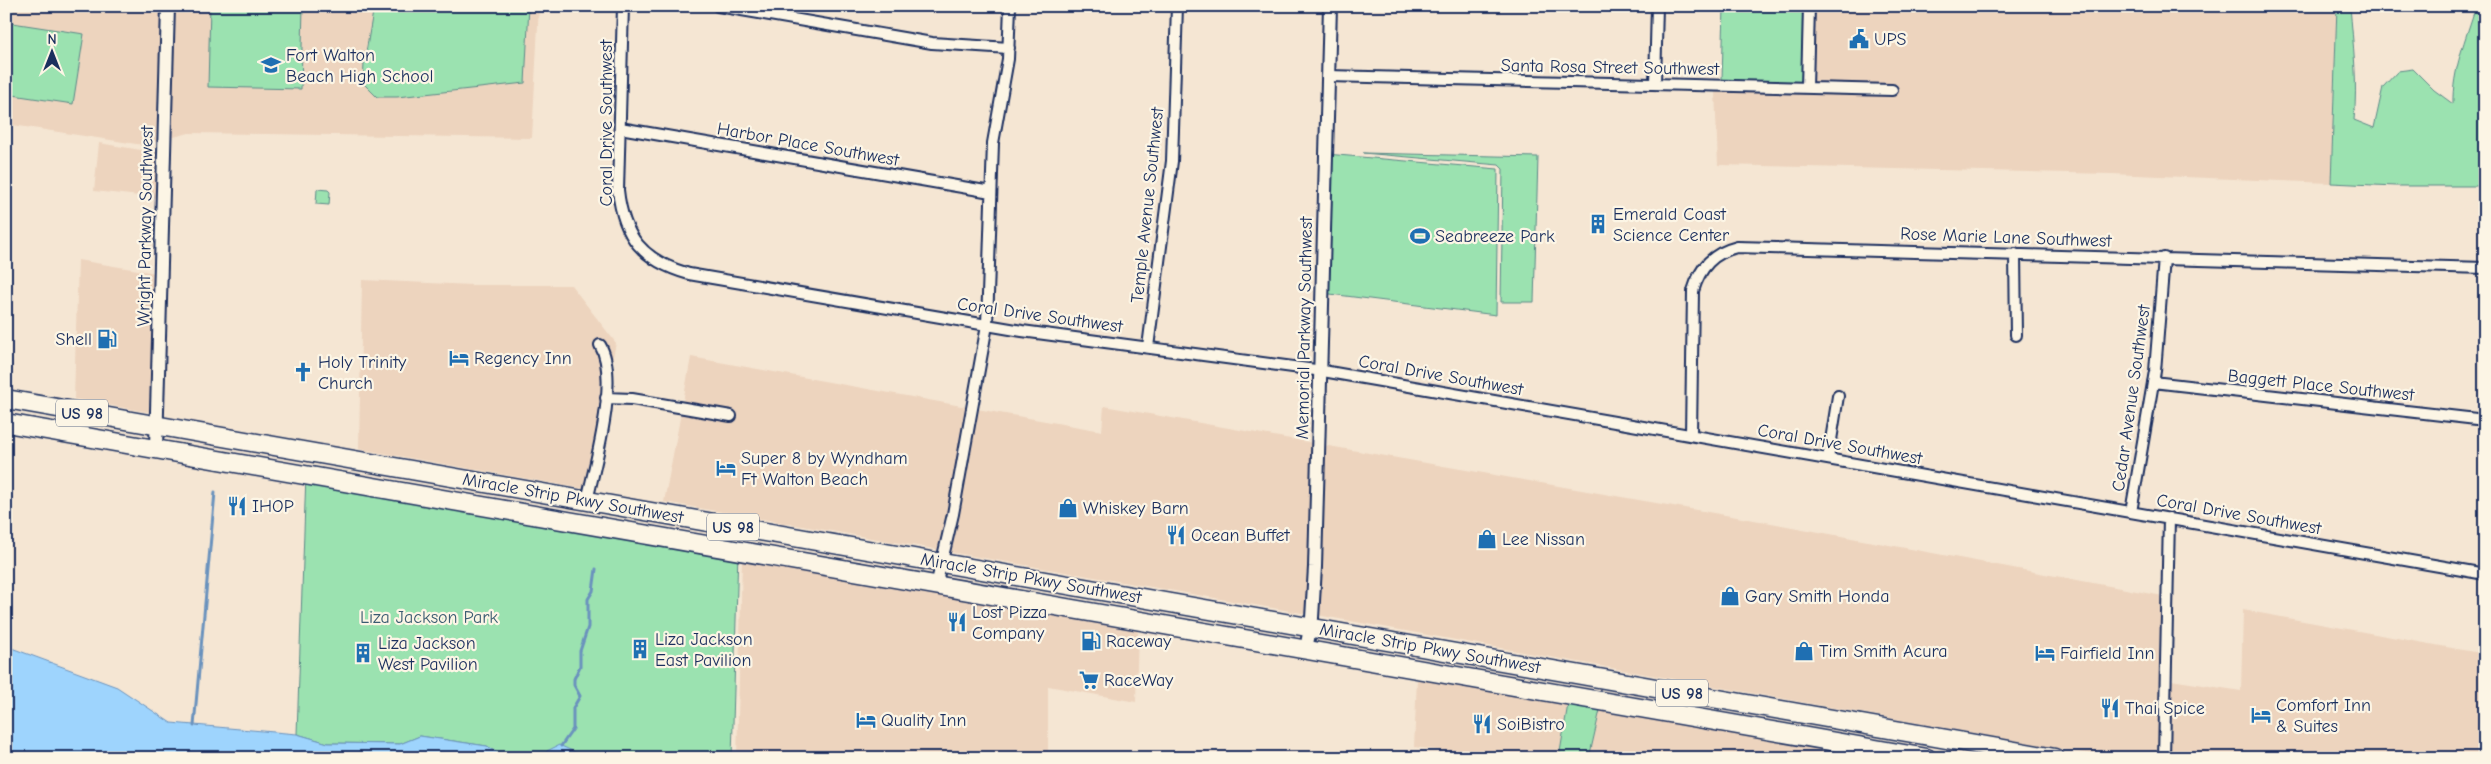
<svg xmlns="http://www.w3.org/2000/svg" width="2491" height="764" font-family="'Comic Neue',sans-serif">
<style>
.built{fill:#edd4be}
.green{fill:#9be2b0;stroke:#5b8887}
.water{fill:#9ed4fd;stroke:#6a92bd}
.lines{fill:none;stroke-linecap:round;stroke-linejoin:round}
.stream{stroke:#6a92bd;stroke-width:3}
.minor-casing{stroke:#1b2f5e;stroke-width:14}
.tertiary-casing{stroke:#1b2f5e;stroke-width:16}
.trunk-casing{stroke:#1b2f5e;stroke-width:21}
.minor{stroke:#fcf5e5;stroke-width:10}
.tertiary{stroke:#fcf5e5;stroke-width:12}
.trunk{stroke:#fcf5e5;stroke-width:18}
.labels{text-anchor:middle;stroke-width:4.5;stroke-linejoin:round;paint-order:stroke}
.shield{fill:#fcf5e5;stroke:#5e6a86;stroke-width:1}
.shield-label{font-size:16px;font-weight:bold;fill:#1b2f5e}
.poi-label{font-size:18px;fill:#1b2f5e;stroke:#fcf5e5;text-anchor:start}
.street-label{font-size:18px;fill:#1b2f5e;stroke:#fcf5e5}
.park-label{font-size:18px;fill:#3b5c72;stroke:#fcf5e5}
</style>
<rect width="100%" height="100%" fill="#f5e6d3"/>
<filter id="ink" filterUnits="userSpaceOnUse"><feTurbulence type="fractalNoise" baseFrequency=".02" numOctaves="2"/><feDisplacementMap in="SourceGraphic" scale="10" xChannelSelector="R" yChannelSelector="G"/><feConvolveMatrix kernelMatrix="1 2 1 2 8 2 1 2 1" color-interpolation-filters="sRGB"/></filter>
<g filter="url(#ink)">
<path class="built" d="M6,6H539L532,138L189,133L143,145L6,124Z
M1814,6H2337L2331,183L2111,174L1718,165L1715,91L1897,95V84L1812,82Z
M99,143L159,153L158,198L94,191Z
M78,260L156,273L153,413L74,399Z
M362,280L472,285H571L616,343L611,366V356L602,338L594,344L601,358V417L585,489L359,449Z
M691,357L967,407L949,513L940,550L664,502L681,413L736,422L737,411L683,402Z
M1104,406L1313,443L1307,614L949,552L977,409L1102,431Z
M1323,445L1771,523L2163,596L2159,758H2112L1317,615Z
M742,560L1138,629L1136,702L1048,686V758H737Z
M2243,610L2485,654V758H2169L2171,680L2241,691Z
M1417,678L1568,704L1559,758H1495L1414,747Z
M1600,710L1873,758H1589Z"/>
<path class="green" d="M210,6H303L301,89L208,87Z
M374,6H529L525,83L397,97H377L363,83L364,64Z
M1724,6H1804L1802,82L1722,80Z
M2337,6H2350C2353,45 2358,81 2354,120L2374,128L2383,87L2398,71L2413,69L2434,90L2453,104C2452,71 2466,38 2476,6H2485V186H2395L2331,183Z
M6,22L84,34L73,104L6,94Z
M1363,153L1538,157L1534,302H1501L1503,169L1499,165Z
M1326,154L1498,169L1496,315L1322,293Z
M317,189L328,190L330,192L329,205L316,204Z
M306,474L738,551L732,758H582L577,753L547,751L545,758H506L487,746L420,736L400,744L328,743L297,734Z
M1568,704L1600,710L1589,758H1559Z"/>
<path class="water" d="M6,646L117,687L171,723L297,734L328,743L400,744L420,736L487,746L506,758H6Z
M559,745L577,753L582,758H545L547,751Z"/>
<g class="lines">
<path class="stream" d="M194,726L215,492
M561,746L573,729V708L580,696L574,685V679L580,666V651L588,627V599L593,591L596,569"/>
<defs>
<path id="minor" d="M623,6L618,190C623,237 643,261 689,274L1022,331L1323,371L2485,574
M718,6L932,43L1009,48
M1328,76L1892,90
M1655,84L1657,6
M1807,88L1809,6
M620,128L991,192
M2015,254L2016,335
M1148,347L1172,161L1177,6
M2153,382L2485,420
M606,398L632,399L731,416
M1691,435L1693,291C1700,267 1713,253 1737,247L2485,268
M1828,459L1838,396
M587,501C595,464 620,378 600,345
M2131,512L2155,371L2164,258
M936,586L953,514L987,325L993,143L1008,59L1010,6
M2164,758L2169,518"/>
<path id="tertiary" d="M156,448L168,6
M1306,649L1312,618L1315,567L1330,6"/>
<path id="trunk" d="M6,399L2055,758
M6,423L1927,758"/>
</defs>
<use href="#minor" class="minor-casing"/>
<use href="#tertiary" class="tertiary-casing"/>
<use href="#trunk" class="trunk-casing"/>
<use href="#minor" class="minor"/>
<use href="#tertiary" class="tertiary"/>
<use href="#trunk" class="trunk"/>
</g>
</g>
<defs>
<symbol id="civic-bare" viewBox="-9 -9 18 18"><path d="M-.6-6.5H3V-4.5H.6V-3L4-1V1h2V6H-6V1h2V-1L-.6-3ZM-1.2 2.5V6h2.4V2.5Z" fill="#1f6fb2" stroke="#fcf5e5" stroke-width="2.5" paint-order="stroke"/></symbol>
<symbol id="school-bare" viewBox="-9 -9 18 18"><path d="M0-5L7-2L0 1L-7-2ZM-4 1L0 2.5L4 1V4Q0 6-4 4Z" fill="#1f6fb2" stroke="#fcf5e5" stroke-width="2.5" paint-order="stroke"/></symbol>
<symbol id="building-bare" viewBox="-9 -9 18 18"><path d="M-4-6H4V6H1V3H-1V6H-4ZM-2.5-4.3h1.7v1.8h-1.7ZM.8-4.3h1.7v1.8H.8ZM-2.5-1h1.7V.8h-1.7ZM.8-1h1.7V.8H.8Z" fill="#1f6fb2" stroke="#fcf5e5" stroke-width="2.5" paint-order="stroke"/></symbol>
<symbol id="stadium-bare" viewBox="-9 -9 18 18"><path d="M0-5a6.5 5 0 1 0 0 10a6.5 5 0 1 0 0-10ZM-3.5-1.8h7v3.6h-7Z" fill="#1f6fb2" stroke="#fcf5e5" stroke-width="2.5" paint-order="stroke"/></symbol>
<symbol id="fuel-bare" viewBox="-9 -9 18 18"><path d="M-5.5-6h7V0h2V4h1.3V-2.5L3-4.5l.8-.8L6-3V5H2.5V1h-1V6h-7ZM-4.2-4.7v3.2H.2V-4.7Z" fill="#1f6fb2" stroke="#fcf5e5" stroke-width="2.5" paint-order="stroke"/></symbol>
<symbol id="hotel-bare" viewBox="-9 -9 18 18"><path d="M-6-4.5h1.5V1H6V5H4.5V3h-9V5H-6ZM-4 0a1.8 1.8 0 1 1 3.6 0ZM.5 0V-2.5h3Q6-2.5 6 0Z" fill="#1f6fb2" stroke="#fcf5e5" stroke-width="2.5" paint-order="stroke"/></symbol>
<symbol id="church-bare" viewBox="-9 -9 18 18"><path d="M-1.2-6h2.4v3.5h3.3v2.4h-3.3V6h-2.4V-.1h-3.3v-2.4h3.3Z" fill="#1f6fb2" stroke="#fcf5e5" stroke-width="2.5" paint-order="stroke"/></symbol>
<symbol id="restaurant-bare" viewBox="-9 -9 18 18"><path d="M-5-6h1v4h1v-4h1v4h1v-4h1v5L-1.5 .5V6h-2V.5L-5-1ZM5-6V6H3V1.5H1.5Q1.5-4 5-6Z" fill="#1f6fb2" stroke="#fcf5e5" stroke-width="2.5" paint-order="stroke"/></symbol>
<symbol id="shop-bare" viewBox="-9 -9 18 18"><path d="M-5-2.5h2.3a2.7 3.5 0 0 1 5.4 0H5L5.5 6h-11ZM-1.5-2.5h3a1.5 2.3 0 0 0-3 0Z" fill="#1f6fb2" stroke="#fcf5e5" stroke-width="2.5" paint-order="stroke"/></symbol>
<symbol id="supermarket-bare" viewBox="-9 -9 18 18"><path d="M-6-5.5h2.5l.6 2H6L4.5 2H-2.5L-4.4-4H-6ZM-1.5 3.2a1.3 1.3 0 1 0 .1 0ZM3 3.2a1.3 1.3 0 1 0 .1 0Z" fill="#1f6fb2" stroke="#fcf5e5" stroke-width="2.5" paint-order="stroke"/></symbol>
</defs>
<g fill-rule="evenodd">
<use href="#civic-bare" x="1845" y="25" width="28" height="28"/>
<use href="#school-bare" x="257" y="51" width="28" height="28"/>
<use href="#building-bare" x="1584" y="210" width="28" height="28"/>
<use href="#stadium-bare" x="1406" y="222" width="28" height="28"/>
<use href="#fuel-bare" x="93" y="325" width="28" height="28"/>
<use href="#hotel-bare" x="445" y="344" width="28" height="28"/>
<use href="#church-bare" x="289" y="358" width="28" height="28"/>
<use href="#hotel-bare" x="712" y="454" width="28" height="28"/>
<use href="#restaurant-bare" x="223" y="492" width="28" height="28"/>
<use href="#shop-bare" x="1054" y="494" width="28" height="28"/>
<use href="#restaurant-bare" x="1162" y="521" width="28" height="28"/>
<use href="#shop-bare" x="1473" y="525" width="28" height="28"/>
<use href="#shop-bare" x="1716" y="582" width="28" height="28"/>
<use href="#restaurant-bare" x="943" y="608" width="28" height="28"/>
<use href="#fuel-bare" x="1077" y="627" width="28" height="28"/>
<use href="#building-bare" x="626" y="635" width="28" height="28"/>
<use href="#shop-bare" x="1790" y="637" width="28" height="28"/>
<use href="#building-bare" x="349" y="639" width="28" height="28"/>
<use href="#hotel-bare" x="2031" y="639" width="28" height="28"/>
<use href="#supermarket-bare" x="1075" y="666" width="28" height="28"/>
<use href="#restaurant-bare" x="2096" y="694" width="28" height="28"/>
<use href="#hotel-bare" x="2247" y="701" width="28" height="28"/>
<use href="#hotel-bare" x="852" y="706" width="28" height="28"/>
<use href="#restaurant-bare" x="1468" y="710" width="28" height="28"/>
</g>
<g class="labels">
<g class="shield">
<rect x="56" y="399.5" width="52" height="27" rx="4"/>
<rect x="707" y="513.5" width="52" height="27" rx="4"/>
<rect x="1656" y="679.5" width="52" height="27" rx="4"/>
</g>
<g class="shield-label">
<text x="82" y="419">US 98</text>
<text x="733" y="533">US 98</text>
<text x="1682" y="699">US 98</text>
</g>
<g class="poi-label">
<text x="1874" y="45">UPS</text>
<text x="286" y="61">Fort Walton<tspan x="286" dy="21">Beach High School</tspan></text>
<text x="1613" y="220">Emerald Coast<tspan x="1613" dy="21">Science Center</tspan></text>
<text x="1435" y="242">Seabreeze Park</text>
<text x="92" y="345" text-anchor="end">Shell</text>
<text x="474" y="364">Regency Inn</text>
<text x="318" y="368">Holy Trinity<tspan x="318" dy="21">Church</tspan></text>
<text x="741" y="464">Super 8 by Wyndham<tspan x="741" dy="21">Ft Walton Beach</tspan></text>
<text x="252" y="512">IHOP</text>
<text x="1083" y="514">Whiskey Barn</text>
<text x="1191" y="541">Ocean Buffet</text>
<text x="1502" y="545">Lee Nissan</text>
<text x="1745" y="602">Gary Smith Honda</text>
<text x="972" y="618">Lost Pizza<tspan x="972" dy="21">Company</tspan></text>
<text x="655" y="645">Liza Jackson<tspan x="655" dy="21">East Pavilion</tspan></text>
<text x="1106" y="647">Raceway</text>
<text x="378" y="649">Liza Jackson<tspan x="378" dy="21">West Pavilion</tspan></text>
<text x="1819" y="657">Tim Smith Acura</text>
<text x="2060" y="659">Fairfield Inn</text>
<text x="1104" y="686">RaceWay</text>
<text x="2276" y="711">Comfort Inn<tspan x="2276" dy="21">&amp; Suites</tspan></text>
<text x="2125" y="714">Thai Spice</text>
<text x="881" y="726">Quality Inn</text>
<text x="1497" y="730">SoiBistro</text>
</g>
<g class="street-label">
<text transform="translate(1610 67) rotate(1)" y="6">Santa Rosa Street Southwest</text>
<text transform="translate(606 123) rotate(-90)" y="6">Coral Drive Southwest</text>
<text transform="translate(808 144) rotate(10)" y="6">Harbor Place Southwest</text>
<text transform="translate(1147 205) rotate(-84)" y="6">Temple Avenue Southwest</text>
<text transform="translate(145 226) rotate(-89)" y="6">Wright Parkway Southwest</text>
<text transform="translate(2006 237) rotate(2)" y="6">Rose Marie Lane Southwest</text>
<text transform="translate(1040 315) rotate(8)" y="6">Coral Drive Southwest</text>
<text transform="translate(1304 328) rotate(-89)" y="6">Memorial Parkway Southwest</text>
<text transform="translate(1441 375) rotate(10)" y="6">Coral Drive Southwest</text>
<text transform="translate(2321 385) rotate(6)" y="6">Baggett Place Southwest</text>
<text transform="translate(2131 398) rotate(-82)" y="6">Cedar Avenue Southwest</text>
<text transform="translate(1840 444) rotate(10)" y="6">Coral Drive Southwest</text>
<text transform="translate(573 498) rotate(10)" y="6">Miracle Strip Pkwy Southwest</text>
<text transform="translate(2239 514) rotate(10)" y="6">Coral Drive Southwest</text>
<text transform="translate(1031 578) rotate(10)" y="6">Miracle Strip Pkwy Southwest</text>
<text transform="translate(1430 648) rotate(10)" y="6">Miracle Strip Pkwy Southwest</text>
</g>
<g class="park-label">
<text x="429" y="623">Liza Jackson Park</text>
</g>
</g>
<rect width="2491" height="764" fill="none" stroke="#fcf5e5" stroke-width="25"/>
<rect x="12" y="12" width="2466" height="739" fill="none" stroke="#1b2f5e" stroke-width="2" filter="url(#ink)"/>
<g transform="translate(52 52)" stroke="#fcf5e5" stroke-width="4" paint-order="stroke">
<path d="M0-4L9 19L0 12L-9 19Z" fill="#1b2f5e"/>
<text y="-8" font-size="14" font-weight="bold" text-anchor="middle" fill="#1b2f5e">N</text>
</g>
</svg>
